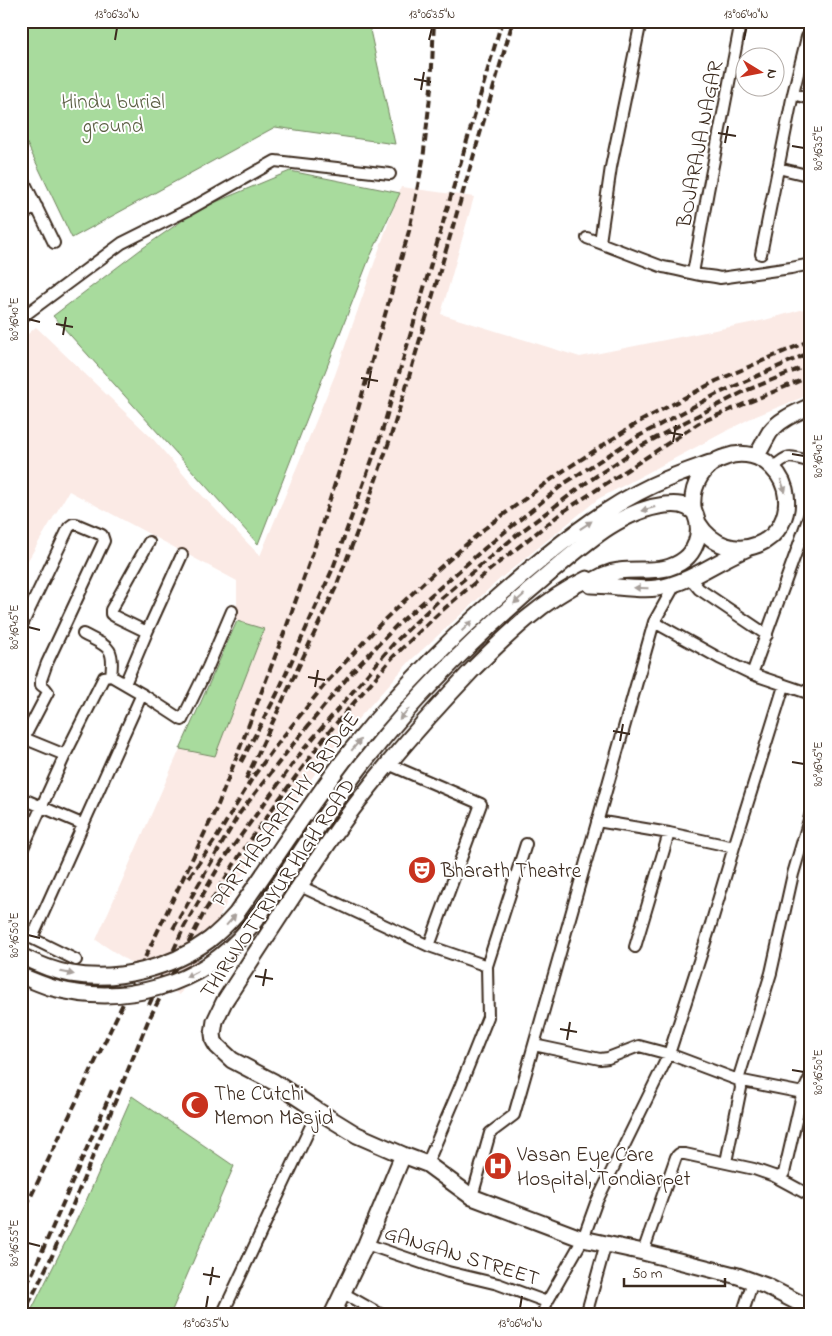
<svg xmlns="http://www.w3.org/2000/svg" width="832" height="1336" font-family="'Indie Flower',sans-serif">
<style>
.built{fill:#fbeae5}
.green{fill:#a8db9d;stroke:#72825e}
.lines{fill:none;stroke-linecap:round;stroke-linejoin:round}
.street-casing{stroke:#3b2a1e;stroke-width:14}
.secondary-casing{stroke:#3b2a1e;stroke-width:19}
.street{stroke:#fff;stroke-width:10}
.secondary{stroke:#fff;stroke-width:15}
.rail{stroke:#3b2a1e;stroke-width:4;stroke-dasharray:8 4;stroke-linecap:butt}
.secondary-bridge-casing{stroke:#3b2a1e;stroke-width:19;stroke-linecap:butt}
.secondary-bridge{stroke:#fff;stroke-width:15}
.oneway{fill:#a79f9a}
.ticks{fill:none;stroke:#3b2a1e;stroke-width:2}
.labels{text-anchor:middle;stroke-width:4;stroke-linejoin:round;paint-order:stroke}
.park-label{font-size:21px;fill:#5c5f44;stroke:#fff}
.street-label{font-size:21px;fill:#3b2a1e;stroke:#fff}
.poi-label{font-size:21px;fill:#3b2a1e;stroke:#fff;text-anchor:start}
.neatline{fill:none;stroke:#3b2a1e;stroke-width:2}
.ticks-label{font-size:12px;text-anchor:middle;fill:#3b2a1e}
</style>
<rect width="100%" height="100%" fill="#fff"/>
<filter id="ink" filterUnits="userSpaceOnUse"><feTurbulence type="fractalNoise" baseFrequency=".02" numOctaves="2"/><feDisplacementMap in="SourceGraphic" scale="10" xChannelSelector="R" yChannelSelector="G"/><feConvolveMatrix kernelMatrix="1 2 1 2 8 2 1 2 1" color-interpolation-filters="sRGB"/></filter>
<g filter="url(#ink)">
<path class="built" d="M401,187L474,197L441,314L580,357L765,320L811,307V394L751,418L598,499L501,578L411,660L340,739L237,882L180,995L96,940L180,749L215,756L264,629L237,621V581L69,491L21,572V340L36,327L153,439L196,489L260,556L335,375Z"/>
<path class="green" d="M21,21H368L395,144L275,127L72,238L21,131Z
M290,171L400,193L369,259L258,544L53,316L140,250L199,209Z
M237,621L264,629L215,756L180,749Z
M132,1096L234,1166L170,1315H29L86,1201Z"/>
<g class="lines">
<defs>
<path id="street" d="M793,94L811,99
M778,168L811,176
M21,175L54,243
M21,215L37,207
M587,238L663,267C676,269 687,273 700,275C707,276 713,276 720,278L791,268L811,264
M600,242L611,167L641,21
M761,254L793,94L807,37L811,38
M693,273L708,191L741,21
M21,318L122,243L190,209L275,161L390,174
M773,468C788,453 791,456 811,462
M689,577L699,589L767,635
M654,622L719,658L752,674L811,694
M21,627L69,527L73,524H76L102,535L104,541L47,663L41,680V685L45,688L48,692L24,738
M147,632L116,617L111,614V610L149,542
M83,634C108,647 115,646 111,676
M752,674L811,511
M125,684L147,632L182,555
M21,737L65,755
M388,764L481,804L429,946
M21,798L82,824
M597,821L669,833L734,847
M21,852L65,755L104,677L111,676L142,694L182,720L208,667L232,611
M300,886L429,946L487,966
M21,933L76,960
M32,938L142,694
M635,947L669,833
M534,1045L600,1059L608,1058L639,1046L669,1054L738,1080L803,1093
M726,1162L741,1088L740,1082L738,1080L771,973L793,874L811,813
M427,1164L460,1087L488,1017L487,966L526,844
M774,1176L780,1177L784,1173L802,1095L811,1075
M472,1197L490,1133L514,1115L654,622L676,583
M366,1244L448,1272L498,1284L547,1302
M643,1252L676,1157L679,1154H685L754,1169L774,1176L811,1196
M343,1293L382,1315
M222,1315L318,1111
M542,1315L547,1302L583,1239L596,1203L669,1054L711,924L734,847L784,686
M586,1315L606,1243
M742,1315L753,1281"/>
<path id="secondary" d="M756,457C761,449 765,440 770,432C780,419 796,413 811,406
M698,523C728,572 798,543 785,489C782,478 775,469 766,462C754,454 739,452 726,457C704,463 691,485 693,507C694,513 698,519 698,525C700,537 694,552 685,559C665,575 643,568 619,571C609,572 600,577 591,582L587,579C543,600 508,634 474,668C433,711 393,756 357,803C337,829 319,857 301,884C275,923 250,962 224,1002L215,1021L213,1034L214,1041L217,1046L232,1060L274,1082L318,1111L357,1135L403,1155L427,1164L472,1197L583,1239L643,1252L738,1276L766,1286L811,1309
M547,555C584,525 623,497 667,479C681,473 696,468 710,463
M556,568C588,541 623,510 665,505C677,504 685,504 694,512
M589,582L591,585C613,585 636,591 657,588C690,583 716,561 746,549
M332,1315L366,1244L403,1155"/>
</defs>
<use href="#street" class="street-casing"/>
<use href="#secondary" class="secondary-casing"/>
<use href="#street" class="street"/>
<use href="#secondary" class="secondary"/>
<path class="rail" d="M241,762L277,694L333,568L381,435L502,21
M246,779L336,587L364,514L390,439L406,387L513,21
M189,877L217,837L253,777L278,743L326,683L384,620L435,572L484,529L560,473L639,422L716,381L811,340
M173,929L239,814L290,748L352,672L397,625L485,548L565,483L635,438L717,394L811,352
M149,1005L184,927L221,863L303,750L395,642L438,601L518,534L586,483L641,446L685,422L745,391L811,364
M21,1217L218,805L286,628L313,552L350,437L409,231L423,160L431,88L434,21
M21,1295L34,1270L113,1088
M23,1315L52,1256L148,1021L205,911L238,858L277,802L328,733L393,657L438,614L492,568L564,511L699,423L811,376"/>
<defs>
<path id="secondary-bridge" d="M21,956C37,964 54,971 71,974C118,982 171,968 209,940C219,932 228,923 236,914C276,858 312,800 354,747C411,676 477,612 547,555
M21,976C32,980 42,985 53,988C124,1007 201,986 248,929C262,913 273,893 285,876C313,834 340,791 372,752C426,684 490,623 556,568"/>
</defs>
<use href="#secondary-bridge" class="secondary-bridge-casing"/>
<use href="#secondary-bridge" class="secondary-bridge"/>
</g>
<defs><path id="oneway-solid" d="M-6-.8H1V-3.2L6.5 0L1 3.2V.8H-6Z" transform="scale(1.25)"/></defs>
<g class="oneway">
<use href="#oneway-solid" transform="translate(783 486) rotate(71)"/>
<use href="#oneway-solid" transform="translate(648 509) rotate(165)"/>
<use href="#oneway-solid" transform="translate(586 525) rotate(-34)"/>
<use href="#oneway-solid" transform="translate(641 588) rotate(-178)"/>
<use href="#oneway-solid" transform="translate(519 599) rotate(138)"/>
<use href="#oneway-solid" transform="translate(467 626) rotate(-44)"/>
<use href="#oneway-solid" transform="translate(404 714) rotate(132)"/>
<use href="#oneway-solid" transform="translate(356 745) rotate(-51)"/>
<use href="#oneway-solid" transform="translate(231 920) rotate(-49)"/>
<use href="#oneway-solid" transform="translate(67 973) rotate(12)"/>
<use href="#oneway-solid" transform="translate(192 974) rotate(153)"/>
</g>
</g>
<path class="ticks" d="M115,40L117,28M429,40L432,28M744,40L746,28M414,79L431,82M421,90L424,72M718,133L736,136M725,143L728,126M792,146L804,148M28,319L40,322M56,324L73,327M63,335L66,317M361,378L378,381M368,388L371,371M666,432L683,435M673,442L676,425M792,454L804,456M28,627L40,630M308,677L325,680M315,687L318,670M613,731L630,734M620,741L623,724M792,762L804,764M28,935L40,938M255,976L273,979M263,986L266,969M560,1029L577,1032M567,1040L570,1022M792,1070L804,1072M28,1243L40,1246M203,1274L220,1277M210,1285L213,1267M206,1308L208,1296M520,1308L522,1296"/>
<defs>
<symbol id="theatre-disc" viewBox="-11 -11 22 22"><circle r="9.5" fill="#c8321e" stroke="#fff"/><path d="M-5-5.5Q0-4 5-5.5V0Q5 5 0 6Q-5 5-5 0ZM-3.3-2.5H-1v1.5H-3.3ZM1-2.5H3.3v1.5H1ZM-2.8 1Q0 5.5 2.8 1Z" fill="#fff"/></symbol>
<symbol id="mosque-disc" viewBox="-11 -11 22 22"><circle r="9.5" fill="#c8321e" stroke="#fff"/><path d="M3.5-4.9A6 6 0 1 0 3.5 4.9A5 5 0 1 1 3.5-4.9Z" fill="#fff"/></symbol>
<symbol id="hospital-disc" viewBox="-11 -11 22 22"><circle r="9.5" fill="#c8321e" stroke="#fff"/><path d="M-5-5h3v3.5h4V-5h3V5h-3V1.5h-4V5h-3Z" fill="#fff"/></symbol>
</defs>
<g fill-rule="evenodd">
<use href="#theatre-disc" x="406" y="854" width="32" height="32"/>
<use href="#mosque-disc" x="179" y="1089" width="32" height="32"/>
<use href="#hospital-disc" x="482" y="1150" width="32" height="32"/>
</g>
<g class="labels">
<g class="park-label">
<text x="113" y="108">Hindu burial<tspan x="113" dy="24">ground</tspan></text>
</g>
<g class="street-label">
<text transform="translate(699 144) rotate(-79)" y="7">BOJARAJA NAGAR</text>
<text transform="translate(285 809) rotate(-54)" y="7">PARTHASARATHY BRIDGE</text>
<text transform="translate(277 888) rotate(-56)" y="7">THIRUVOTTRIYUR HIGH ROAD</text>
<text transform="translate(462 1255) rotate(17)" y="7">GANGAN STREET</text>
</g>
<g class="poi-label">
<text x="441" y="877">Bharath Theatre</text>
<text x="214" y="1100">The Cutchi<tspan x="214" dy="24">Memon Masjid</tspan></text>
<text x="517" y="1161">Vasan Eye Care<tspan x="517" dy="24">Hospital, Tondiarpet</tspan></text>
</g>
</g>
<rect width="832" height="1336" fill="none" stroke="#fff" stroke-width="55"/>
<g transform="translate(760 72) rotate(100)"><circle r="24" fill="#ffffff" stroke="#b1aaa5"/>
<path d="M0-4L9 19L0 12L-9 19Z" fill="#c8321e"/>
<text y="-8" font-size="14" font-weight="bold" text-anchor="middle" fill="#3b2a1e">N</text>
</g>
<path d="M624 1278v8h101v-8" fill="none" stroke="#3b2a1e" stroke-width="2.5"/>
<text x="632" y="1278" font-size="15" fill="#3b2a1e" stroke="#ffffff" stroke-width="4" paint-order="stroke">50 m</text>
<rect x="28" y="28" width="776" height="1280" class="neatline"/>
<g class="ticks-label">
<text x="117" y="18">13°06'30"N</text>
<text x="432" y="18">13°06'35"N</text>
<text x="746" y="18">13°06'40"N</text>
<text transform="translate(818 148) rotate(-90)" y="4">80°16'35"E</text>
<text transform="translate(14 319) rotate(-90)" y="4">80°16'40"E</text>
<text transform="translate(818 456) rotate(-90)" y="4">80°16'40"E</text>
<text transform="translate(14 627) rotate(-90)" y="4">80°16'45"E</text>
<text transform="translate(818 764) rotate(-90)" y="4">80°16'45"E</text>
<text transform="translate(14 935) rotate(-90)" y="4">80°16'50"E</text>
<text transform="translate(818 1072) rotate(-90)" y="4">80°16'50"E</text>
<text transform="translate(14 1243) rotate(-90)" y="4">80°16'55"E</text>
<text x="206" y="1327">13°06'35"N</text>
<text x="520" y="1327">13°06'40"N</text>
</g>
</svg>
